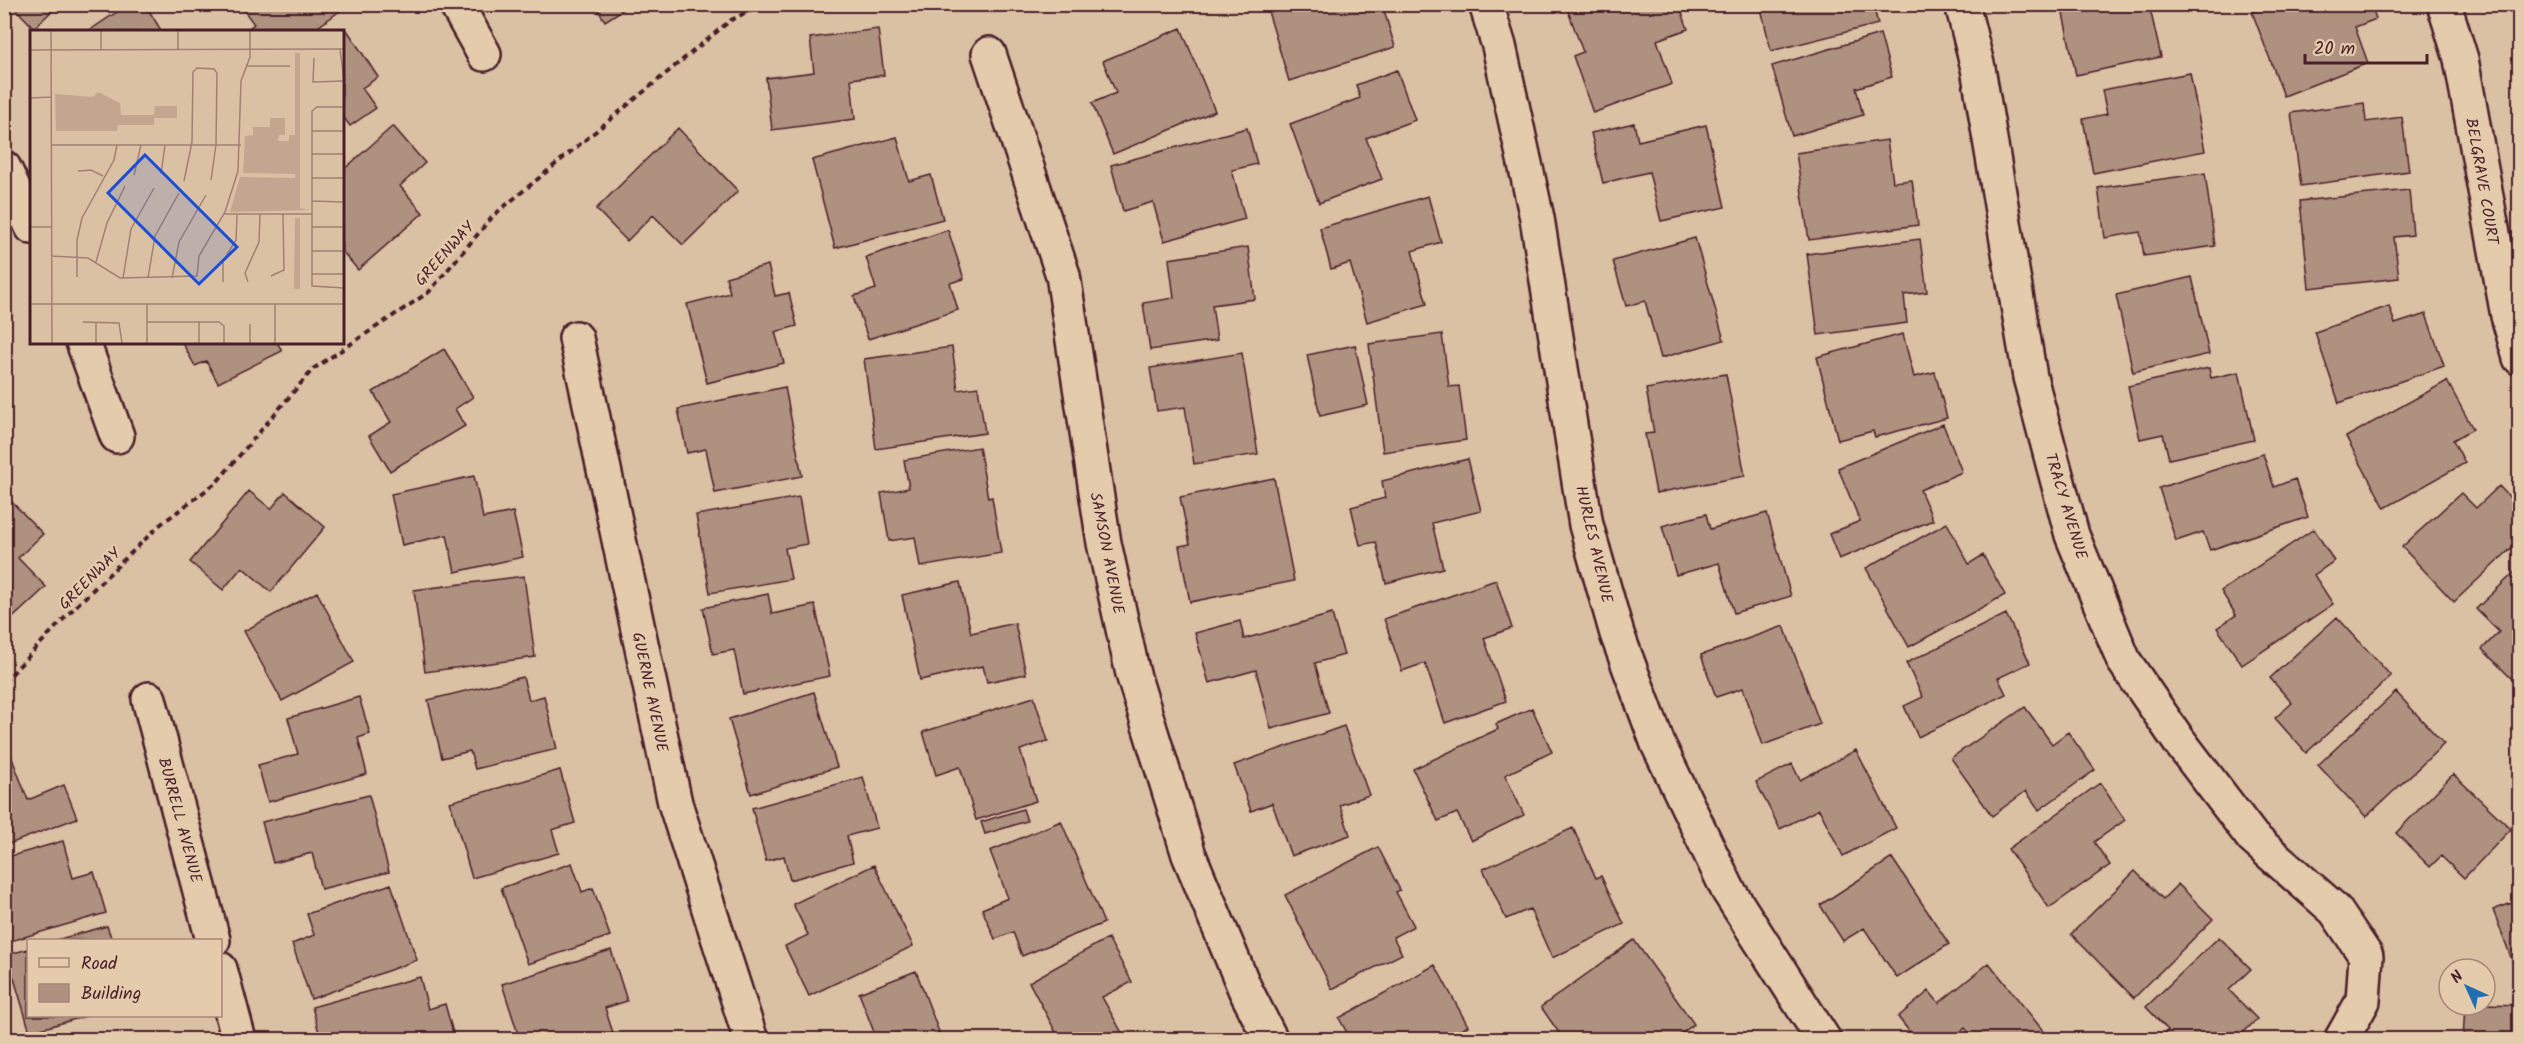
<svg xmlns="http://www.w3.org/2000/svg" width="2524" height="1044" font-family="Kalam,sans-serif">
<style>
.building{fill:#af9180;stroke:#4a1f2b;stroke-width:1.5}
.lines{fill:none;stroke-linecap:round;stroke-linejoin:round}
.street-casing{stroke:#4a1f2b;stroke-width:38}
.path{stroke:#4a1f2b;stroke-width:4;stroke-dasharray:6 4.5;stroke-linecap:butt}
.street{stroke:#e3cbab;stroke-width:33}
.labels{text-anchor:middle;stroke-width:4.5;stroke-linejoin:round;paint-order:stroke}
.street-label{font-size:16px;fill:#4a1f2b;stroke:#e3cbab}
.inset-road{fill:none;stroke:#a08073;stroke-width:1.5}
.view{fill:#1d4ed8;fill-opacity:0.15;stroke:#1d4ed8;stroke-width:3}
.inset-edge{fill:none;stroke:#4a1f2b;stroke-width:3}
</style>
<rect width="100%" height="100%" fill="#dac1a3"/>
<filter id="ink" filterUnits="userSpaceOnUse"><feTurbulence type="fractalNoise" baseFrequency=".0167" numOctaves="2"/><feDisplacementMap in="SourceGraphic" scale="12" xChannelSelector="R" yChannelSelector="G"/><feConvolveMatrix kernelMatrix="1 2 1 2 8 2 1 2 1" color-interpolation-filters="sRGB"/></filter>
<g filter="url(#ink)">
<path class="building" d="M11,4H59L34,28Z
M129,4H145L162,32H87Z
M239,4H337L341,10L311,32H244L254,24Z
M594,4H632L605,21Z
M1277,4H1382L1395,47L1289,81L1267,8Z
M1576,4H1679L1688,29L1657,40L1672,84L1593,113L1573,56L1583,52L1567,8Z
M1760,4H1873L1878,24L1771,51Z
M2061,4H2149L2161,57L2076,75Z
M2273,4H2371L2376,19L2355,27L2368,63L2284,96L2252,12Z
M1181,28L1215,111L1113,154L1092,103L1116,93L1103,61Z
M878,29L884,75L851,79L855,119L772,130L766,78L814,72L810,38Z
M347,30L378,77L362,88L376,108L350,126L342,115V34Z
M1880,34L1892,77L1856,88L1863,115L1792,136L1772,66Z
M1397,70L1415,120L1366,138L1382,179L1319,203L1290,124L1360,98L1356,85Z
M2190,73L2205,151L2093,173L2083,119L2107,114L2102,90Z
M2364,103L2366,122L2402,117L2409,171L2301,186L2291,113Z
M1634,123L1638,141L1706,125L1725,207L1661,221L1649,172L1603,183L1591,133Z
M393,126L425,163L400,186L423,213L358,270L342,251V171Z
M678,128L738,191L683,245L653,215L627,241L596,209Z
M1247,128L1257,164L1232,170L1245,219L1164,241L1153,202L1123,211L1111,165Z
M897,137L909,181L931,175L943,219L835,248L812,160Z
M1887,140L1893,182L1912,180L1918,225L1809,240L1796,153Z
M2205,173L2215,246L2144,256L2140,232L2105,238L2098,188Z
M2409,190L2413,235L2394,237L2399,278L2309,288L2300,201Z
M1428,196L1441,242L1412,251L1427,304L1367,322L1350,263L1331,269L1320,228Z
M948,230L964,279L950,283L958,310L868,339L854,296L876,289L866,257Z
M1695,238L1724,340L1661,358L1645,301L1626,306L1613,261Z
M1920,239L1927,292L1904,295L1907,323L1818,335L1807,254Z
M1248,247L1255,299L1212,305L1217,340L1150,350L1143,303L1174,298L1169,259Z
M768,265L775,296L789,293L797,326L775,332L784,363L707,383L687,304L730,293L726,277Z
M2192,277L2209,354L2133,372L2116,295Z
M2389,306L2395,324L2426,314L2444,366L2339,403L2315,332Z
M1442,334L1449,387L1459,386L1466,440L1383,452L1369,344Z
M1903,334L1914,377L1935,372L1947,418L1875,437L1873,431L1838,440L1817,357Z
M182,342H277L282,351L218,383L206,361L195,366Z
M1355,345L1368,405L1320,416L1307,355Z
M952,347L958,390L978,387L985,433L876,449L864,359Z
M444,349L473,397L455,409L465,426L390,471L369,436L391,422L373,392Z
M1242,353L1258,454L1194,464L1185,407L1157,411L1150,368Z
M2209,368L2211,378L2239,372L2254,440L2169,459L2163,434L2140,439L2128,386Z
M1726,374L1745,476L1656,493L1645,434L1654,433L1646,389Z
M2447,381L2473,429L2453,440L2465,463L2385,508L2346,437Z
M785,387L802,476L715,493L706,449L687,453L678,409Z
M1943,424L1962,472L1920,490L1933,520L1839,559L1829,534L1860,521L1838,468Z
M979,447L988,498L992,497L1001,553L920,567L915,537L889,541L881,493L909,488L904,460Z
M2263,454L2274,487L2295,479L2308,517L2210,550L2203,532L2176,541L2159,488Z
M1468,459L1481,511L1432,523L1443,568L1386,583L1376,542L1360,545L1351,507L1385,498L1382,481Z
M474,476L483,518L513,512L523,557L455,572L447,535L402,545L391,494Z
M1274,478L1294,581L1190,602L1179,546L1190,544L1180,497Z
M2499,486L2520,508V540L2454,602L2402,547L2461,493L2476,508Z
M249,491L271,509L285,492L325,527L271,592L242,567L223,590L190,562Z
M799,497L807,544L785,548L791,579L710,593L696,515Z
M10,500L43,534L18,558L46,587L4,626V505Z
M1767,513L1791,596L1734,613L1719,563L1676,575L1662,526L1706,514L1710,529Z
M1947,523L1969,564L1983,555L2005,595L1909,647L1866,568Z
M2314,529L2334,561L2314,575L2333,604L2242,665L2217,628L2236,615L2221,591Z
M2520,567V685L2519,686L2482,649L2499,632L2476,609Z
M524,576L535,657L425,672L414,590Z
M1496,580L1512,628L1484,638L1506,701L1445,723L1425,663L1402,671L1384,619Z
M960,582L971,633L1015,623L1026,674L987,682L983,666L920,680L902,595Z
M317,592L354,662L282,701L244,631Z
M768,594L772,614L815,605L830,676L743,694L734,650L713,654L703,608Z
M1332,614L1344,655L1315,663L1329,713L1271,729L1256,670L1209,683L1195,633L1240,621L1244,639Z
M2006,614L2030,663L1998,678L2006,694L1918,737L1904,706L1923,697L1906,663Z
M2337,617L2391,676L2306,753L2275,718L2292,703L2270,678Z
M1784,626L1820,724L1763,745L1743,688L1716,697L1701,655Z
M523,677L529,700L544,696L557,749L475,769L470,751L442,758L428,700Z
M814,692L837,767L751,794L729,719Z
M2396,692L2444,744L2366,817L2318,765Z
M359,697L370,734L358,738L367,774L268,802L258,765L298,754L288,718Z
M1034,697L1048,741L1020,750L1036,801L976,820L960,767L936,775L923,732Z
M2025,707L2052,744L2068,732L2095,770L2039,810L2026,791L1992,816L1951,758Z
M1532,708L1552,752L1505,775L1524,815L1471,841L1457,813L1438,821L1413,769L1498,729L1496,724Z
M1344,726L1369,795L1340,805L1350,835L1291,856L1272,803L1251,811L1234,765Z
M1856,750L1896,828L1843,856L1819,809L1780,829L1756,782L1792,764L1800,780Z
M10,753L28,800L64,785L77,818L4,846V755Z
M560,770L575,823L552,830L559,853L472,878L450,802Z
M2453,774L2511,829L2464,878L2441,856L2430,867L2396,833Z
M863,777L877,828L847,836L853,862L790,880L784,856L766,861L752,808Z
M2100,783L2125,820L2094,842L2110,865L2049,908L2008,849Z
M369,795L389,872L321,889L312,853L273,863L262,822Z
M1023,809L1027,821L985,834L981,822Z
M1061,821L1104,923L1022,956L1013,932L995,939L982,909L1008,898L990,851Z
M1573,828L1596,878L1601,876L1624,924L1552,958L1530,909L1506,919L1483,869Z
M63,841L73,878L94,872L106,913L4,943V858Z
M1378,847L1400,890L1396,892L1414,926L1393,937L1402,954L1332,989L1285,895Z
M1892,858L1949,944L1897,978L1864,928L1843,941L1820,905Z
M572,863L582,892L593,888L610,936L528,964L501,888Z
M874,865L913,946L809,996L785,946L808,935L793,904Z
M2135,871L2163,899L2178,884L2213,919L2134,998L2071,934Z
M391,884L417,960L311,999L292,944L314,935L307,914Z
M2520,900V963L2514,965L2493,910Z
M107,926L112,940H56Z
M2219,937L2251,969L2229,990L2257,1019L2236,1040H2158L2168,1030L2146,1007Z
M1108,938L1132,982L1102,997L1126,1040H1060L1029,982Z
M1634,940L1694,1024L1673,1040H1564L1541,1007Z
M28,949V1016H86L30,1032L7,955Z
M611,950L627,1001L605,1008L613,1033L592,1040H520L502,984Z
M1989,963L2044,1032L2034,1040H1975L1965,1028L1951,1040H1916L1898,1017L1929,991L1939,1003Z
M1435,965L1468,1026L1446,1038L1447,1040H1351L1339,1018Z
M916,971L942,1040H877L859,993Z
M420,977L428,1009L445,1004L455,1040H369L367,1031L337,1040H321L312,1007Z
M2485,1004L2520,1005V1040H2463L2465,1005Z"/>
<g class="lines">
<defs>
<path id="street" d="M456,4L484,54
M1486,4L1499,46L1537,218L1586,525L1617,634L1658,744L1728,890L1824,1040
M1962,4L1978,68L2030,377L2072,535L2124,661L2179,741L2253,838L2335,910L2366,956L2363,1001L2341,1040
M2444,4L2461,59L2508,316L2520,358
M989,54L1063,275L1104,543L1133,674L1189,855L1245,989L1271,1040
M4,168L32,227
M576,338L675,803L751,1040
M83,342L117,436
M149,699L213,940
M220,969L239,1040"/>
</defs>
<use href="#street" class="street-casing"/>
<path class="path" d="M4,682L75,607L161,524L217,482L313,369L429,292L494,215L731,20L763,4"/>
<use href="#street" class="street"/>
</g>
</g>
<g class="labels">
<g class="street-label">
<text transform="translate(2483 181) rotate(80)" y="6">BELGRAVE COURT</text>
<text transform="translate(444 253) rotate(-48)" y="6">GREENWAY</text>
<text transform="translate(2067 506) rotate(73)" y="6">TRACY AVENUE</text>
<text transform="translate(1595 544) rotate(77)" y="6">HURLES AVENUE</text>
<text transform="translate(1108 553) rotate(79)" y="6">SAMSON AVENUE</text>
<text transform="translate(89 578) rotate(-45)" y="6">GREENWAY</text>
<text transform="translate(651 692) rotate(78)" y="6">GUERNE AVENUE</text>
<text transform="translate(181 820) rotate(75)" y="6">BURRELL AVENUE</text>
</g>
</g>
<g transform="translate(30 30)">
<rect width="314" height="314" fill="#dac1a3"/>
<path d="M265,23H270V178L279,180L200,182L210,147L265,148V144L213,143L215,106L223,105V97H240V88H255V105H249L248,111H259V105H265ZM68,62L90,73L91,85H124L125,76H147V88H124V95H88L87,101H26L25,64L63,67ZM265,188H270V259H264Z" fill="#c2a68f"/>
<path class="inset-road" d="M21,1L22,313M310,19L314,51M0,20L314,19M71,20V1M148,20V1M284,28L283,52L313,51M217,36H260M0,68L21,67M314,77H287L282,81V256L314,258M282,101H313M21,115H211M282,124H313M48,141L61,140L73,146M131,144L135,115M104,145L111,115M282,148H313M154,151L162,112L163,42L167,38L184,39L187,43L186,115L181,150M282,171L313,172M194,184H282M0,197H21M282,197H313M282,221H313M21,226L58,228L90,248L167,246L169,226L195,182L208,141L211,51L220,27V1M66,232L77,193L95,156M282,244H313M241,246L254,240L253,184M47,247V210L52,188L84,130L87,115M93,248L101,199L124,158M118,248L125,206L149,163M142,248L149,212L176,165M193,252V231L206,210L207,185M218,252L215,243L229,212L230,184M0,274H314M117,274V313M53,292L89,293L92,313M66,292V313M117,292H189L194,296V313M169,292V313M220,294V313M245,313V274"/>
<path class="view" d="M115,125L207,217L169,254L78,163Z"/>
<rect width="314" height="314" class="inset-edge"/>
</g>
<rect width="2524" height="1044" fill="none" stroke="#e3cbab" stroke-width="24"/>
<rect x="12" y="12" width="2500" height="1020" fill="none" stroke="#4a1f2b" stroke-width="2" filter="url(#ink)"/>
<rect x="27" y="939" width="195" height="78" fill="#e3cbab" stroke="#a68678" stroke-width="1.5"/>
<rect x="39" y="958" width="30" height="9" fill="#e3cbab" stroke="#a68678" stroke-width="1.5"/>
<text x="81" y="969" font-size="18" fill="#4a1f2b">Road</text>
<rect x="39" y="984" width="30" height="18" fill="#af9180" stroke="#a68678" stroke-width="1.5"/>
<text x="81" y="999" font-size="18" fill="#4a1f2b">Building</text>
<g transform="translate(2467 987) rotate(315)"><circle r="28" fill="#e3cbab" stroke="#a68678" stroke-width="1.5"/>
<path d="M0-4.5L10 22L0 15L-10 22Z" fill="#1f6fb2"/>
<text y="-9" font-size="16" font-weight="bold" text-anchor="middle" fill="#4a1f2b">N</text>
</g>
<path d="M2305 54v9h122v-9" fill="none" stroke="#4a1f2b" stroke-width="3"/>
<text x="2314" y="54" font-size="18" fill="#4a1f2b" stroke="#e3cbab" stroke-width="4.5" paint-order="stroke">20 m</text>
</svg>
